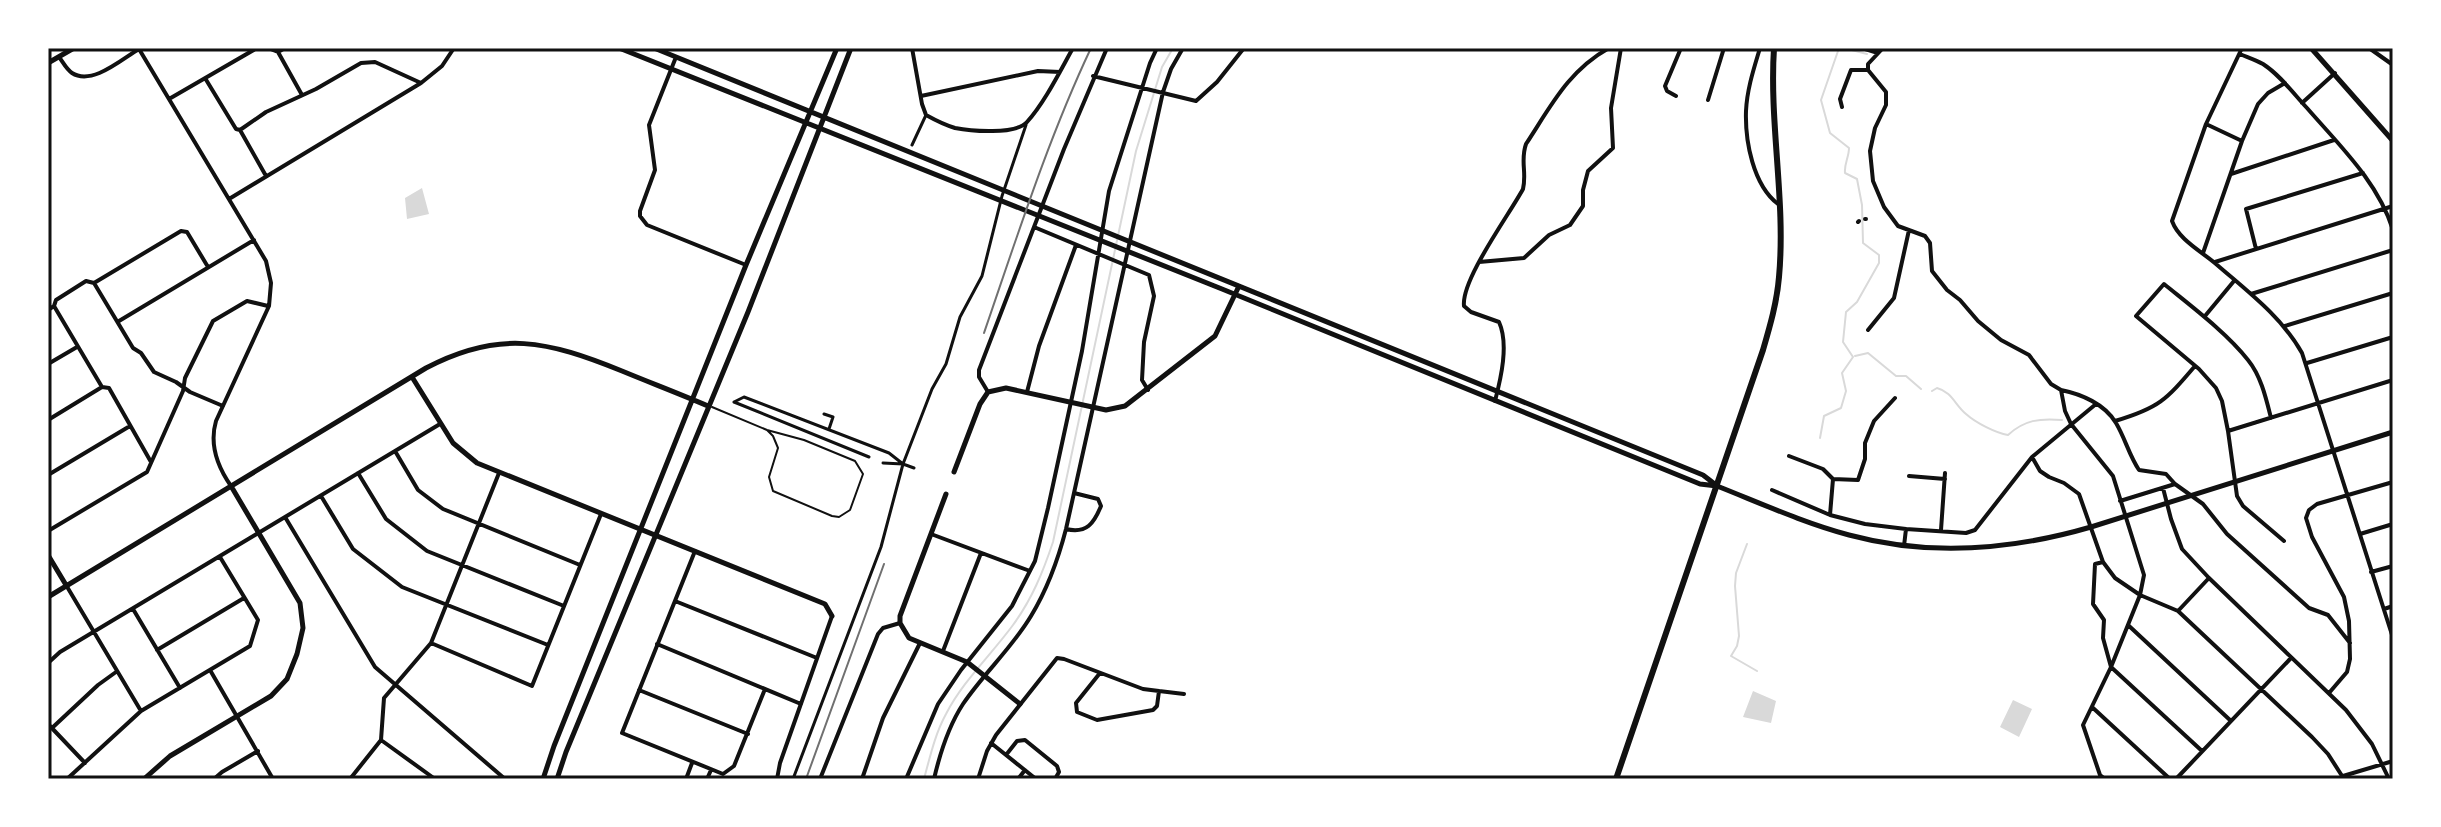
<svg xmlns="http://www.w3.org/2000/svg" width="2441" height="827" font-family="'Public Sans',sans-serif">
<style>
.water{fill:#d9d9d9}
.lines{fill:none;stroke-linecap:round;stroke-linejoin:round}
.stream{stroke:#d9d9d9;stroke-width:2}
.service{stroke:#111;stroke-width:2}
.pedestrian{stroke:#111;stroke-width:3}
.minor{stroke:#111;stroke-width:4}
.tertiary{stroke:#111;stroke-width:5}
.trunk{stroke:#111;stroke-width:6}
.rail{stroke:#707070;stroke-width:2}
.neatline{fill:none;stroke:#111;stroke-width:3}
</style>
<rect width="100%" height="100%" fill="#fff"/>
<path class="water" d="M422,188L429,214L407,219L405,198Z
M1753,691L1776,701L1771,723L1743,717Z
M2013,700L2032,709L2019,737L2000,727Z"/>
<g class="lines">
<path class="stream" d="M1844,48L1867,54
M1855,356L1868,353L1896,376H1906L1921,389
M1932,391L1937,388C1952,392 1955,405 1966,414C1976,423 1996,433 2008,435C2024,420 2040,418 2062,420
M1820,438L1824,416L1841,408L1846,391L1842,373L1853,357L1843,342L1846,312L1857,302L1879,263V255L1863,243L1862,205L1857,179L1845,173C1844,164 1849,157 1849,148L1830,133L1821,100L1838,51L1841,48
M1747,544L1736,573L1735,586L1739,636L1737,646L1731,656L1757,671
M924,779C930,757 935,734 946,714C963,681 991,655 1013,625C1032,599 1043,572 1053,542L1136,151L1162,67L1173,48"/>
<path class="service" d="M712,407L767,430L804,440L855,461L863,474L850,510L839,517L832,516L773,491L769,477L778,448L773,436L767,430"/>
<path class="pedestrian" d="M912,145L926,115
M734,402L744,397L889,453L903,464
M734,402L869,457
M824,414L833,417L829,429
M883,463L903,464L914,468
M793,779L881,547L903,464L932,389L946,364L960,317L982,276L1002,196L1026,125"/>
<path class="minor" d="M268,48L278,52L285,48
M912,48L922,104L926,115C935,120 945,125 955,128C970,131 1016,135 1027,122C1045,102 1060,71 1073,48
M1760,48C1754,68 1747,89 1746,111C1745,141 1753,185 1778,204
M1862,48L1878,53
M2242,48L2206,124L2172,221C2179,240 2201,251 2216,264C2247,291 2282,317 2302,353L2393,638
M2369,48L2393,65
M278,52L302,95
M2240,54C2247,57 2256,60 2263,64C2280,75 2293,93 2307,108C2340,146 2378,182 2393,230
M59,57C63,62 66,69 72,73C92,86 122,59 139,49L266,261L271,283L269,306L216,421C209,445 217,466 231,486
M676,57L649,125L655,170L640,211V216L647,225L746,265
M1868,70V64L1883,48
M1093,76L1196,101L1217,82L1244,48
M205,78L236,129L240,130L266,176
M921,96L1038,71L1060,72
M1676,96L1667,91L1665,86L1681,48
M169,99L257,48
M1708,100L1724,48
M2302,103L2335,73
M1842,107L1840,99L1851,70H1868L1886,92V105L1875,128L1870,151L1873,181L1884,207L1898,226L1925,236L1930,243L1932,271L1947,290L1960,300L1978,321L2001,340L2029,355L2051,384L2061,390L2065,411L2071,424L2113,476L2144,575L2140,595L2111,667L2083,725L2100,775L2105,779
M2206,124L2242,141
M240,130L266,112L316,89L361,63L375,62L421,83
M2231,174L2334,140
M229,199L421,83L442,66L454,48
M1865,219H1866
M1858,222L1859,221
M1034,227L1149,275L1154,296L1144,342L1142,380L1148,390
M2256,249L2246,209L2363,173
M2203,253L2242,141L2258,104L2268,93L2285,83
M1479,262L1524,258L1549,235L1570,225L1583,206V190L1588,171L1613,148L1611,108L1621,48
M2215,262L2393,206
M94,283L133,348L141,353L154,372L176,382L190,392L223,406
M2251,294L2393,250
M54,306L102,387L109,388L151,462
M48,310L54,306L56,300L86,281L94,283L181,231L187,232L208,267
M2205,316L2234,281
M119,321L254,240
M2285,326L2393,293
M1868,330L1894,298L1909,230
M2307,363L2393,337
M48,364L77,347
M2061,390C2081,394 2105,404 2116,423C2125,438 2129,455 2139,470L2166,474L2175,484L2203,504L2227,534L2309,608L2328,615L2350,643
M988,392L979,377V370L1064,149L1107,48
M1027,392L1039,346L1076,245
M1895,398L1874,421L1865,443V459L1858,480L1833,479L1830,515L1865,524L1906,529
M1495,401C1501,378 1509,344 1499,322L1471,312L1464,306C1461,280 1509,215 1523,189C1527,172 1520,161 1526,144C1551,106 1568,71 1609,48
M2271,418C2266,398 2261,376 2248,360C2227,333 2191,306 2164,284L2136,316L2199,369L2216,388L2222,401L2228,431L2237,496L2243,506L2284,541
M48,420L102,387
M2115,421C2159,408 2166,400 2195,366
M2228,431L2393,380
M395,451L418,490L443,509L580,565
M1789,456L1823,469L1833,479
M2032,457L2040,471L2049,477L2064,483L2079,494L2103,562L2115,578L2140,595L2178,611L2312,737L2328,754L2344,779
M358,473L386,519L427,551L564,606
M48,475L130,426
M1909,476L1945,479
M2163,488L2171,519L2182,549L2209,578L2346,710L2372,744L2389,779
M1772,490L1830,515
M321,496L353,549L402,587L548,645
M2120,501L2175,484
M285,517L375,667L505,779
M1066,529C1087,534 1094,523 1101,506L1098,499L1074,493
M1941,530L1945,473
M48,531L147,472L183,391L185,378L213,321L247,301L268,306
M931,534L1030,571
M2360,534L2393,524
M1904,546L1906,529L1966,533L1975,530L2032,457L2096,404
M695,551L622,733L723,774L734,766L765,689
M2103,562L2095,564L2093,604L2104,620L2103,638L2111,667L2202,751
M2371,572L2393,566
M66,585L141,711
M675,601L817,658
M133,609L180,688
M2384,609L2393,606
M2178,611L2209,578
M2128,625L2231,721
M431,643L532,686L601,514
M657,644L801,704
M157,650L244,598
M943,651L981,553
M48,663L60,652L440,424
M210,670L273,779
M639,690L748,734
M1159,691L1184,694
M2329,693L2347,672L2350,659L2349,621L2344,597L2312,537L2306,518L2309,510L2317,504L2393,482
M2092,707L2170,779
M48,724L85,763
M52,728L98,685L116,672
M381,740L435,779
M991,743L1036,779
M1006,755L1017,741L1025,740L1057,766L1059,772L1055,779
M2343,776L2393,761
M67,779L141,711L250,646L258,620L220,557
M214,779L222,772L258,751
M350,779L381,740L384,698L431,643L499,473
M686,779L692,763
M707,779L711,770
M777,779L780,763L832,616
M820,779L878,634L883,628L900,623
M862,779L883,718L920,643
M906,779L938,704L961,670L1012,606L1035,561L1048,508L1082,351L1109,191L1150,63L1157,48
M934,779C940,753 948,727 963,704C984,673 1012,648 1031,616C1048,588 1058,560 1066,529L1163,92L1171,69L1183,48
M978,779L987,751L996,735L1057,658L1064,659L1143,689L1159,691L1157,706L1153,710L1097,720L1077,712L1076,703L1100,673
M1018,779L1025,770
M2176,779L2291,658"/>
<path class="tertiary" d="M619,48L1222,289L1700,484L1717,486C1760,503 1804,523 1849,535C1930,557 2012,550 2091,527L2393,432
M654,48L1703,475L1716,485
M2311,48L2393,141
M48,63L74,48
M412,377L453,443L477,463L825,604L832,616
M954,472L980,404L988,392L1006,388L1106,410L1125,406L1215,336L1239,286
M946,494L900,616V623L909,638L967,662L1020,704
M48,555L66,585
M48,597L426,368C500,329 548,341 622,371C651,383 680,394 708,406
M144,779L170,756L271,696L287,679L297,654L303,628L300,603L231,486
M543,779L554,746L746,265L837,48
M557,779L566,752L748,312L851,48"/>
<path class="trunk" d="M1616,779L1763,350C1770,326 1777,302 1779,277C1786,201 1769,124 1774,48"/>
<path class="rail" d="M984,333C1017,237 1048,139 1091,48
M806,779L884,564"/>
</g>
<rect width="2441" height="827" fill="none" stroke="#ffffff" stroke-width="100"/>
<rect x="50" y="50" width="2341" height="727" class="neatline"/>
</svg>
